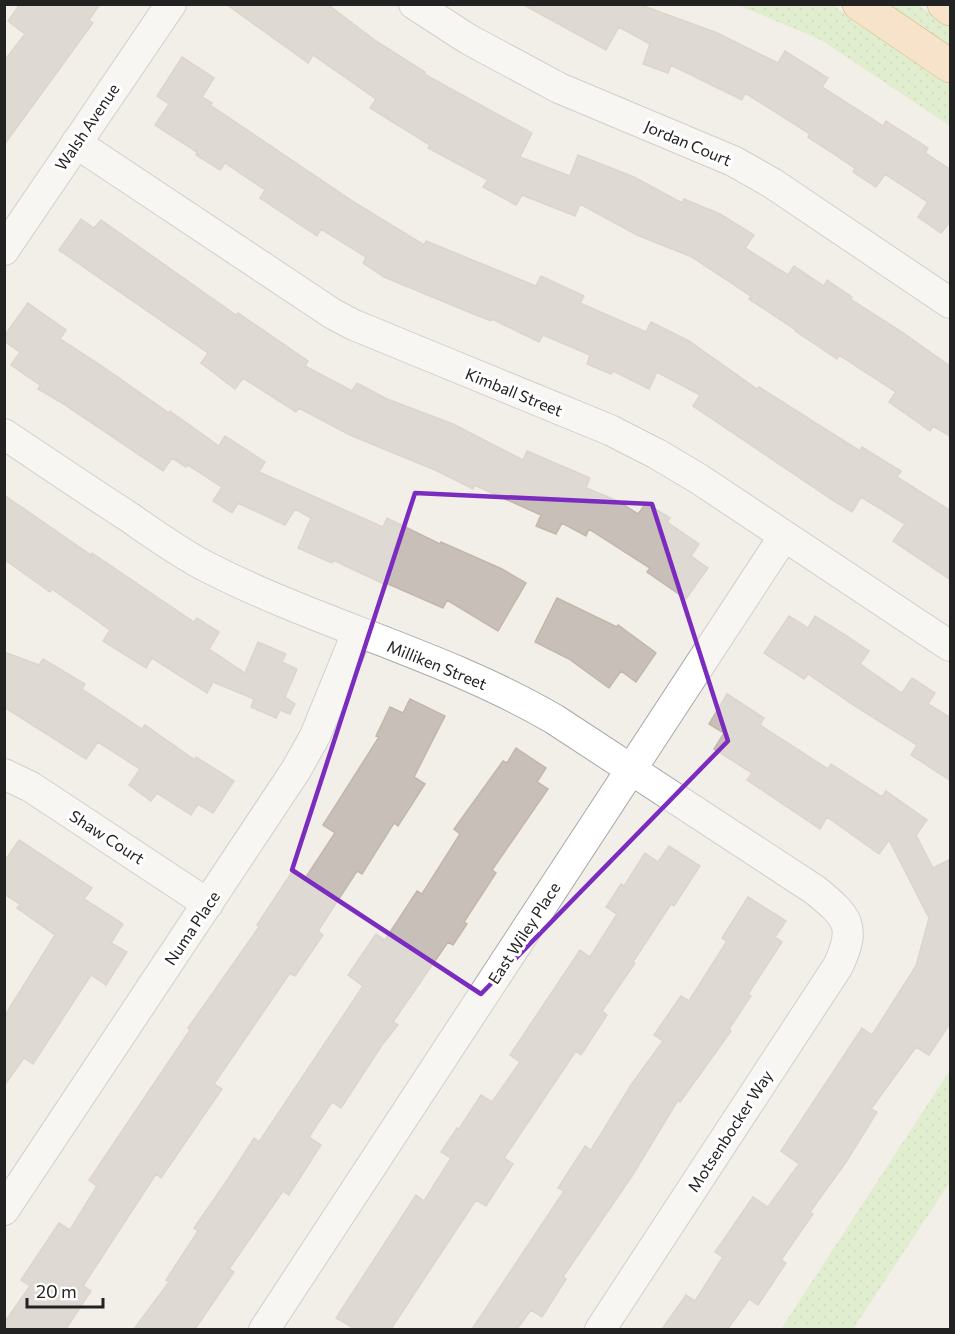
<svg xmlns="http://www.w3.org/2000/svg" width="955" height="1334" font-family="Commissioner,sans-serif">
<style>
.grass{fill:url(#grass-dots)}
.building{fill:#c7bfb8;stroke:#c4b6ab;stroke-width:1.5}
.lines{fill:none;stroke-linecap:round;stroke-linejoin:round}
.street-casing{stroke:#a9a9a9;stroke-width:32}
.primary-casing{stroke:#a06b00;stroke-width:34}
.street{stroke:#fff;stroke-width:30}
.primary{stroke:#fcd6a4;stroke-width:33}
.marked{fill:none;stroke:#7b2cbf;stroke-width:4.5;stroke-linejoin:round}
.labels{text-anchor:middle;stroke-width:6;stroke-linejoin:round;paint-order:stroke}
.street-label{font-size:16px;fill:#222;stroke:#fff}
</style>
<defs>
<pattern id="grass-dots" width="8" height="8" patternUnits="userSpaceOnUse" patternTransform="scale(1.5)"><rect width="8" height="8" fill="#cdebb0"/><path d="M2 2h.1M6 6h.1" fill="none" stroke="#b0c997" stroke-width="1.8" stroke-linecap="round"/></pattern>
</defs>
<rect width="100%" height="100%" fill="#f2efe9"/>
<path class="grass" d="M738,5H832L950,84V126L821,40Z
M890,5H918L950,26V45Z
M950,1070V1182L853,1329H781Z"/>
<path class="building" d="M20,4H100L89,20L93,23L4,145V61L25,34L8,21Z
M226,4H327L376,41L425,72L424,74L532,133L520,157L570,176L578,155L634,177L682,203L684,199L720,214L754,235L745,248L788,275L794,266L824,286L827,280L852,297L850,299L902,332L951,367V437L933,426L930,431L889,402L896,392L839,355L837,359L795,331L796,330L749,299L751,296L692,257L637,235L580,204L575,216L522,195L516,205L483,187L488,180L428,148L430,145L370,108L376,99L313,55L308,63Z
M522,4H638L715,32L778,63L785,51L828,78L822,87L883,126L886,121L928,148L925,153L951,170V221L941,233L918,217L928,202L885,174L876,187L853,172L855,168L808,137L810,134L745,93L742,100L671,65L668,73L643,64L650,44L619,27L606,50Z
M182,57L214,78L202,97L212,103L210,105L357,204L424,245L426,241L536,286L541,276L584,296L580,303L646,332L651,322L689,341L757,389L759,387L860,451L862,447L901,471L897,477L951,511V580L893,541L905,524L861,497L852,512L834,501L693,406L700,395L657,372L649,389L613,371L611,374L587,364L590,355L543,335L539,342L492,319L491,321L459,308L384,277L363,263L366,257L321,229L317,236L260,198L265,190L225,163L220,170L196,155L197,152L155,125L169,104L157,96Z
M81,219L94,228L101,220L236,315L238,313L308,361L305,366L352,391L357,383L387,399L453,424L523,460L527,451L590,478L586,488L618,501L638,514L646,503L670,518L667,522L699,544L691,556L708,568L686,599L647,572L650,568L589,529L586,536L562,523L556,534L536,526L541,515L474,485L473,489L435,470L350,435L299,408L296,412L243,378L235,389L201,363L208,353L59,250Z
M28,303L66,330L60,339L102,366L169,413L170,411L219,446L225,436L265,462L259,472L383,527L387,518L440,544L441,542L502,569L526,583L498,631L447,600L443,608L386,583V585L333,560L332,563L298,548L311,518L295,509L285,525L238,503L232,513L213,501L222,487L188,465L186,467L172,458L163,471L62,403L38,389L40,385L11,365L20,352L4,341V336Z
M4,495L91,555L92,553L194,622L197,618L219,632L209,649L245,673L258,642L286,654L282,662L297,669L285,697L295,704L290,714L280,710L276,718L251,707L254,699L213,682L207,693L152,658L146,668L103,641L110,630L52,589L50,592L4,559Z
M557,598L617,627L618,625L656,653L636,682L621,671L609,688L569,659L535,642Z
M789,616L808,628L815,616L845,635L869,651L860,664L902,693L912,678L935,693L928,704L951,718V781L911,755L917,745L855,706L808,674L804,679L764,653Z
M4,652L39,665L43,659L85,684L82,689L142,729L145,725L195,760L196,757L234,781L213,813L198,804L191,815L157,793L151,801L129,785L140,769L98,742L86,759L4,707Z
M727,694L764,718L760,725L828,769L831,764L882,797L886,791L927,820L916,835L933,868L951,859V1022L929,1055L916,1047L871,1109L877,1112L846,1162L810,1212L813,1214L781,1260L786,1263L758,1305L749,1299L728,1329H662L686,1295L695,1301L723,1257L715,1252L753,1197L768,1207L799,1164L781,1151L862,1028L872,1035L916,966L929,918L889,840L879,854L827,817L820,829L747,780L752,773L714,749L724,733L709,724Z
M410,699L445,716L414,777L425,784L398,826L394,823L362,874L357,871L318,931L323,935L295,976L290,973L214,1084L222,1089L161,1178L156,1174L124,1223L83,1286L91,1291L66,1329H4V1323L30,1286L21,1280L59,1223L70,1230L97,1186L89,1180L190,1030L188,1028L259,927L257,925L294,869L306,877L335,833L323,825L379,737L376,736L390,707L403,713Z
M516,748L546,768L537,782L548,789L492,870L496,873L464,922L467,924L453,945L448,942L393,1022L398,1025L382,1045L341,1108L332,1102L309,1137L321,1145L289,1195L283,1191L229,1269L234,1272L195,1329H134L169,1282L166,1280L198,1231L194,1228L228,1179L254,1138L259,1142L363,986L348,975L376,934L385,940L417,891L422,894L460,834L454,829L503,761L507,763Z
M19,840L92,888L84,899L123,924L111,943L127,952L106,985L91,975L33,1064L24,1058L4,1086V1017L55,935L17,908L20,904L4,894V862Z
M669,846L700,866L674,906L671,904L633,962L635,963L602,1011L607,1015L581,1055L576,1051L504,1158L513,1164L486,1206L476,1200L391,1329H355L336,1318L416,1195L424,1201L451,1158L441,1152L457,1128L459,1129L481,1095L492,1102L520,1062L510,1055L580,950L590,957L617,914L606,907L621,884L624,886L645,853L658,862Z
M748,897L786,921L775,937L782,942L748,994L751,996L729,1029L731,1031L680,1102L678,1100L632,1176L563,1277L566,1279L542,1317L531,1310L517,1329H472L564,1191L558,1188L585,1146L591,1150L631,1085L663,1041L654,1035L681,996L689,1001L727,941L722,938Z"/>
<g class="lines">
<defs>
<path id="street" d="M414,4L468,39L559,88L733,161L772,183L950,303
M76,143L333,314L354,325L610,430L657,454L699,479L950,646
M4,250L171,4
M4,434C46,462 87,490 129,517C155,535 181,554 209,568C321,625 446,656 554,719L815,890C848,917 857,926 838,966L600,1330
M4,774L31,787L208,904
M4,1210L296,770L315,736L357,633
M264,1330L784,536"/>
<path id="primary" d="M859,4L950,66
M944,4L950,9"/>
</defs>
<use href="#street" class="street-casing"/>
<use href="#primary" class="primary-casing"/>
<use href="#street" class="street"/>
<use href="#primary" class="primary"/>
</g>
<path d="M0 0H955V1334H0ZM415,493L652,504L728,741L481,994L292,870Z" fill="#f2efe9" fill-opacity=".55" fill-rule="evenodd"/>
<path class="marked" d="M415,493L652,504L728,741L481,994L292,870Z"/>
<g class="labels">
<g class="street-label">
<text transform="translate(87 127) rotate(-56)" y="6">Walsh Avenue</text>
<text transform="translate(688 143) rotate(23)" y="6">Jordan Court</text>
<text transform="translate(514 392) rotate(22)" y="6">Kimball Street</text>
<text transform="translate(437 665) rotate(22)" y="6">Milliken Street</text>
<text transform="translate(107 837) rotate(33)" y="6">Shaw Court</text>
<text transform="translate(192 928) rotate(-56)" y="6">Numa Place</text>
<text transform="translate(524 933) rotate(-57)" y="6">East Wiley Place</text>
<text transform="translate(730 1131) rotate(-57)" y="6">Motsenbocker Way</text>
</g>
</g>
<rect width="955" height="1334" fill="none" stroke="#222222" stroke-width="12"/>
<path d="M27 1298v9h76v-9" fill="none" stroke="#222222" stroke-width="3"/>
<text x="36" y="1298" font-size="18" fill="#222222" stroke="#ffffff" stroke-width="4.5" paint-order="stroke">20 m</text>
</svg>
